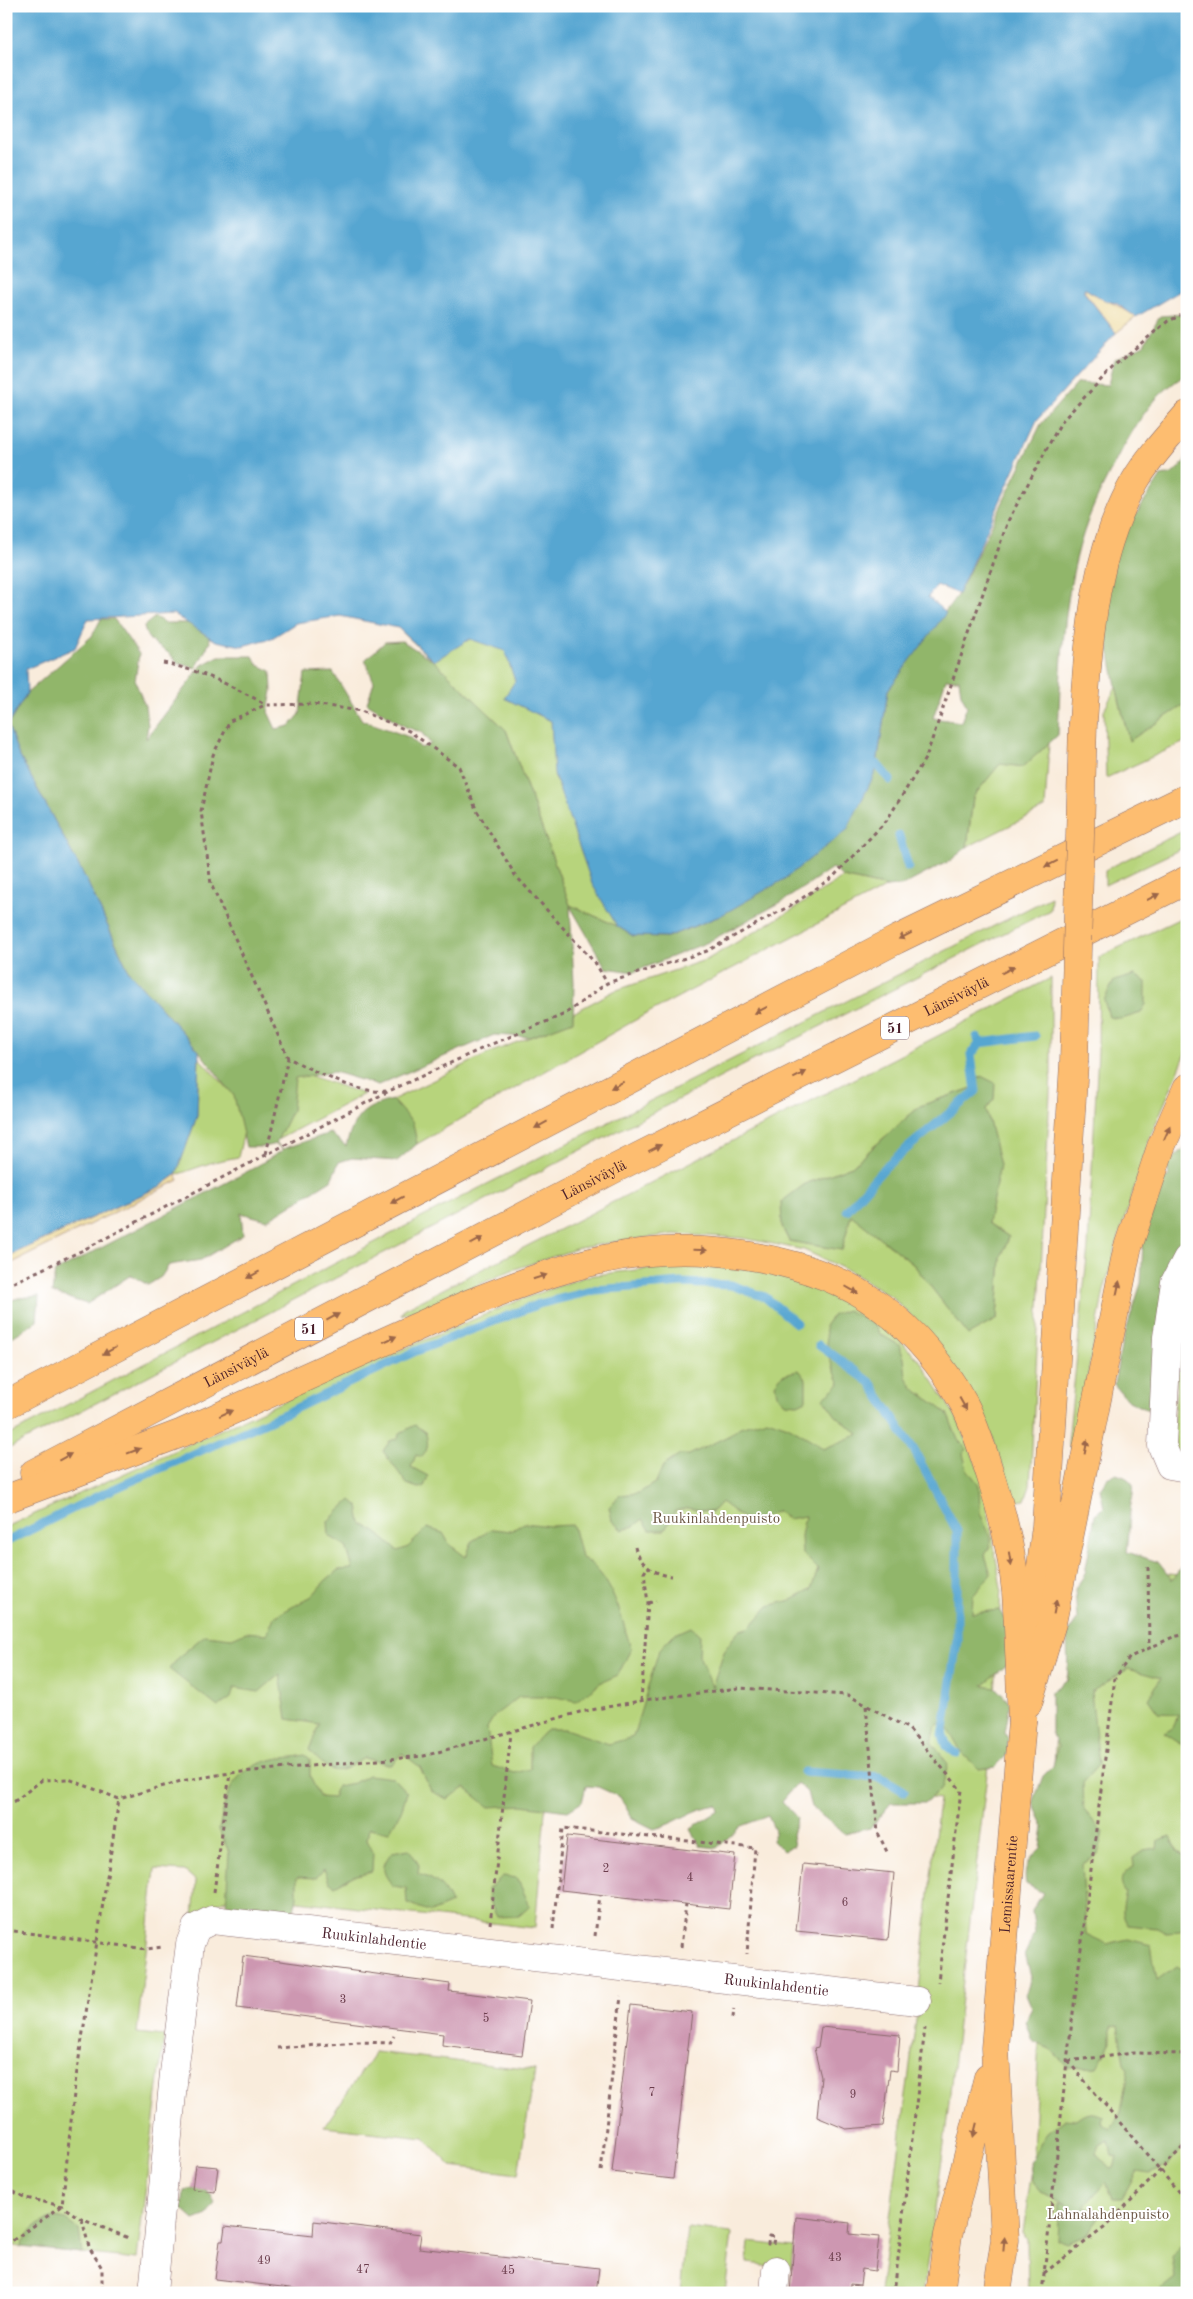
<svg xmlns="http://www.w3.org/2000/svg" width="1193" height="2299" font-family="'Old Standard TT',serif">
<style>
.green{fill:#b7d47b;stroke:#807a53;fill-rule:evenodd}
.forest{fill:#91b66b;stroke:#6e6a4b;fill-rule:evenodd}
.sand{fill:#eeda9e;stroke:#9c7c64}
.water{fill:#57a6d1;stroke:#50627e}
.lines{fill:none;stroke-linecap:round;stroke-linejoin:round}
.stream{stroke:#57a6d1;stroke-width:9}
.building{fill:#cd97b1}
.minor-casing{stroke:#876769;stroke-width:29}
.major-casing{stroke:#876769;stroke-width:29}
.highway-casing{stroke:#876769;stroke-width:29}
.path{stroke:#876769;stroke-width:3;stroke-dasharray:4 4;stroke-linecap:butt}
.minor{stroke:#fff;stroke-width:28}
.major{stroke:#fdbd6f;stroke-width:28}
.highway{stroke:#fdbd6f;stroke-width:28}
.highway-bridge-casing{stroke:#876769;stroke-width:29;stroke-linecap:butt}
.highway-bridge{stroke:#fdbd6f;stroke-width:28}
.oneway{fill:#9b664a}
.labels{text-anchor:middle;stroke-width:4;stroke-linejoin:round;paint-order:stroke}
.number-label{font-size:12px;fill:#6b3d4c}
.shield{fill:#fff;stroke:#80626b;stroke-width:1}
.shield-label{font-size:14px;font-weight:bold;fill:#4a1f2b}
.street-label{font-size:15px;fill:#4a1f2b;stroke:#fff}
.park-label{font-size:15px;fill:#6b5543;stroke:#fff}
</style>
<rect width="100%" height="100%" fill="#fff"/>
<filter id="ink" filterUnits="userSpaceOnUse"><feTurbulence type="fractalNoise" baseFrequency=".02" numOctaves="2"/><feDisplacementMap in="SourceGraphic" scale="10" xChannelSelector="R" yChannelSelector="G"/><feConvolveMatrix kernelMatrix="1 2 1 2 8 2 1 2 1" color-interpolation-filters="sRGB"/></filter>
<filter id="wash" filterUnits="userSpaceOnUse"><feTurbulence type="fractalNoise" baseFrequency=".0096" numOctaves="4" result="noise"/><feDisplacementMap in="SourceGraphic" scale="20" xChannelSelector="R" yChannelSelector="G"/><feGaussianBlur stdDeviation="1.12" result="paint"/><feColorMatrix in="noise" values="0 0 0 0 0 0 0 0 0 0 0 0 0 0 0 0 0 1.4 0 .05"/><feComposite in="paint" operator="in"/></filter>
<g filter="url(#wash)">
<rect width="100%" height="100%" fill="#f9ecdc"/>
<path class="green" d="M921,612L946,613L888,690L876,771L633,936L617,926L570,905L506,730L398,628Z
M1116,686L1129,740L1187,703V741L1106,778L1104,711Z
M1049,743L1045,808L967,847L973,797L1000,763L1023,767Z
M1187,829V846L1105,885V870Z
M843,877L887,887L646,1014L417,1144L412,1123L392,1100L494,1051L572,1021L573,1013L614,991L708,959L797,907Z
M1051,897L1050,910L752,1061L6,1450V1437L442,1207Z
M1187,915V1051L1150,1137L1117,1243L1104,1290L1089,1369L1078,1441L1071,1449L1068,1443L1088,1247L1098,1051L1099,957Z
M1051,978V1073L1030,1486L1025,1500L1018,1501L1012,1495L993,1438L973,1396L921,1326L892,1297L851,1272L804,1250L743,1238L674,1234L614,1242L579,1248L512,1270L433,1305L401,1315L404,1309ZM972,1088L994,1099L986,1109L988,1223L1009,1237L1001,1257L997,1319L968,1334L914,1265L851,1214L842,1250L789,1241L782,1227L805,1184L852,1166L920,1106Z
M199,1058L236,1097L245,1128L238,1157L213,1162L176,1175L197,1116Z
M293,1070L364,1094L275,1141Z
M668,1266H736L783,1271L822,1287L884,1324L920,1361L958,1420L983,1480L1001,1588L994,1713L944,2145L923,2293H880L916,2020L939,1799L550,1754L535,1928L236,1894L193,1917L196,1881L185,1871L155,1869L137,2033L164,2036L137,2259L6,2245V1527L341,1375L522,1299L587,1276Z
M1187,1268V1458L1171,1447Z
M1091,1565L1187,1576V2293H1028L1027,2239L1023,2232L1032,2169L1056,1729Z
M375,2052L535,2070L518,2174L451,2166L424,2138L324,2127Z
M687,2228L732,2233L725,2293H680Z
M749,2242L793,2247L791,2268L747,2263Z"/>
<path class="forest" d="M1187,314V374C1152,396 1141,417 1121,451C1109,474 1097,496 1088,520C1063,588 1061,663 1058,735L1023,767L1000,764L973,797L967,847L951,860L904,885L887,887L843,877L832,868L785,900L708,942L634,972L606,968L570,906L574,983L573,1021L530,1037L494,1035L378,1085L334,1072L295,1078L292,1110L276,1143L283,1149L330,1133L346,1146C355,1116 361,1108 392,1100L413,1123L417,1144L397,1161L352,1158L339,1162L331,1180L267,1220L241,1213L243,1235L201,1260L169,1265L161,1277L148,1285L131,1275L87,1304L52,1293L55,1272L252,1169L283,1150L276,1144L263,1147H246L234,1096L199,1051L129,972L87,881L18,753L8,725L27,693L92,636L101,619H114L139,654L135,681L145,706L148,725L146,739L202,665L219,656H253L258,665L271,671L272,691L268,712L276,729L290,726L300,714L305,673L333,672L362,720L409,737L421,748L431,744L421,732L406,727L367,703L374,682L365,660L385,642L402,641L434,661L506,730L570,905L617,926L633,936L667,937L720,916L876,771L888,690L958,594L1041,424L1077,383L1108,385L1114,359L1144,345L1160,316ZM946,679H959L961,694L967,706L961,722L933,718Z
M1187,449V703L1129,741L1116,686L1101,606L1118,542L1161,476L1172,474L1185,462Z
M155,617L165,623H206L210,642L196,668L177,663C166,644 147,649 144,626Z
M1135,975L1146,982V1004L1141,1013L1122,1019L1109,1017L1104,1000L1114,981Z
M981,1076L995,1083L994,1099L986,1109L1000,1165L988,1223L1009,1237L1001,1257L997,1319L968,1335L914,1265L851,1215L842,1250L789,1241L782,1227L781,1202L805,1184L852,1166L920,1106L972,1088Z
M1187,1146V1252L1148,1410L1127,1400L1114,1384L1121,1347L1141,1283L1143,1241L1162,1180L1169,1177L1167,1164Z
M39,1296L37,1321L6,1341V1302L18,1298Z
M847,1310L874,1324L880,1334L899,1345L904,1358L906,1377L913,1388L947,1413L958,1440L967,1449L963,1454L967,1469L979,1485L980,1513L990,1536V1547L985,1555L991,1574L973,1596L972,1613L999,1610L1013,1631L1014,1659L983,1685L995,1687L1010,1703L1005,1733L1008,1738L1007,1755L995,1767L979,1769L962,1753L944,1721L936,1726L932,1743L948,1764L942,1788L924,1803H891L870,1828L845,1834L811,1807L807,1792L797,1783L782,1801L797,1818L792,1835L794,1846L783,1851L773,1841L775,1831L768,1816L741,1826L717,1848L700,1846L691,1828L719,1811L717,1805C693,1808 678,1823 654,1829L632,1818L620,1797L598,1787L586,1786L582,1802L568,1811L522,1805L489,1807L465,1788L447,1799L431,1791L420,1767L402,1753L391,1765L364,1758C334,1776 334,1776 309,1750L319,1724L287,1719L280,1674L259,1692L234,1688L231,1698L218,1707L169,1669L181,1655L205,1635L232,1638L246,1632L267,1634L274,1617L312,1596L325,1581L338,1570L353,1569L346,1546L329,1536L328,1521L351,1500L358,1506L361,1523L377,1533L398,1551L408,1547L427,1528L443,1533L450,1545L466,1557L472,1541L492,1529L511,1531L524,1523L550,1526L573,1525L581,1557C613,1575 621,1616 631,1649L618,1675L600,1683L576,1701L556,1697H519L495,1715L487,1728L492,1766L515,1773L530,1769V1747L547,1729H565L609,1744L633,1737L659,1650L673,1635L691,1627L700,1635L699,1655L712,1687L724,1651L738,1631L750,1627L769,1606L794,1599L811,1590L818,1569L802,1553L801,1536L805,1516L788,1519L777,1511L764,1518L747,1521L721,1502L712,1512L688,1508L675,1511L665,1530H650L643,1519L634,1526L622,1530L612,1521L609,1507L620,1495L639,1493L656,1482L663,1466L680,1455H689L730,1435L740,1427L767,1419L788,1426L815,1442L823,1449L859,1434L836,1416L823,1398L840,1384L829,1358L825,1326L833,1315Z
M799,1370L806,1379V1400L798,1404L785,1403L777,1394L775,1384L782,1375Z
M415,1425L426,1433C428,1443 429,1449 422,1457L416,1455L411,1467L428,1476L424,1487L418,1488L407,1484L383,1451L390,1441L398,1438L400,1433Z
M1116,1474C1142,1481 1132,1493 1130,1511C1129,1525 1129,1538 1127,1552L1158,1562L1172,1580L1187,1559V1756L1184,1746L1164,1733L1173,1728L1178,1714L1158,1713L1148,1699L1161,1678L1128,1669L1091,1692L1099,1764L1083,1782L1084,1810L1103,1832L1098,1855L1082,1864L1086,1934L1107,1944L1128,1939L1151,1945L1157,1980L1176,1966L1187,1973V2141L1168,2165L1150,2173L1137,2171L1122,2198H1113L1106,2182L1084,2206L1102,2213L1086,2235L1068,2243L1057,2239L1059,2203L1067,2204L1040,2193L1032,2179L1030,2162L1047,2132L1064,2119L1076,2120C1086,2112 1091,2111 1103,2116L1102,2122L1111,2128L1121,2112L1128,2069L1124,2064L1118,2025L1111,2026V2042L1097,2067L1068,2068L1052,2050L1032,2041L1025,2021L1032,2008L1026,1994L1031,1977L1025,1954L1035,1933L1032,1911L1043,1893L1026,1884C1023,1868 1029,1859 1041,1848L1044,1827L1033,1803L1043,1776L1053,1766L1058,1746L1051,1733V1692L1068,1679L1067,1635L1077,1620L1075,1589L1085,1574L1095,1514L1104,1508L1100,1489L1107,1478ZM1109,2140L1112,2156L1117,2157L1114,2167L1110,2168L1096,2153L1099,2145Z
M305,1755L310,1759V1777L320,1797L333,1798L337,1786L354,1783L368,1775L393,1778L407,1793L401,1811L389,1832L369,1828L367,1840L373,1852L372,1871L353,1876L335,1886L329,1882L324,1869L316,1878L297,1877V1897L293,1915L239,1919L226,1905L229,1852L219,1830C226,1793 231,1771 270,1760C281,1757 293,1758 305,1755Z
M1171,1836L1177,1851L1187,1858V1915L1184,1916L1186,1928L1180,1932L1166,1933L1157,1928L1128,1925C1120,1914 1123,1905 1126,1893C1117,1881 1122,1873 1134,1867L1133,1858L1143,1851L1158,1849L1159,1840Z
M409,1849L419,1865L418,1874C437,1880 443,1885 451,1903L431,1912L407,1903L406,1888L393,1886C382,1872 380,1867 392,1852Z
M503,1876L517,1878L530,1906L519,1916L497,1917L489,1901L488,1889Z
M201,2187L211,2195L215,2203L207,2215L194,2220L182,2209L184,2191Z
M56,2218L65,2220L79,2230L82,2253L20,2247C27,2232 38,2221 56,2218Z
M1187,2243V2293H1160L1162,2289L1175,2279L1172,2256L1179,2247Z"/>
<path class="sand" d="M1084,288C1102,299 1119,305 1136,317L1116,333L1084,291Z
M176,1175L179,1180L6,1266V1257L161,1186Z"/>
<path class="water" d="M6,6H1187V287L1136,317L1116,303L1106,301L1084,288V292L1116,333L1037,420L958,594L937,585L928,597L946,613L888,690L876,771L847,830L783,880L720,916L667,937L633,936L617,926L592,884L554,774L551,721L504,698L515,681L505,651L470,639L434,661L398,628L340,616L296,623L272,638L242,646L216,641L173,614L88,619L75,648L26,669L27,693L8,725L18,753L87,881L129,972L199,1051L197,1116L176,1175L161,1186L6,1257Z"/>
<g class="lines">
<path class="stream" d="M877,764L890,780
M899,836L908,867
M977,1037L980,1043L1035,1036
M847,1210L886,1166L976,1091L971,1055L980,1043
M819,1345L870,1382L915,1452L957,1531V1640L943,1736L947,1746L957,1754
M6,1542L100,1495L286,1413L416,1351L539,1304L596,1290L681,1283L731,1285L765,1297L796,1323
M804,1772L880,1777L904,1791"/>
</g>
<g id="blocks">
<path class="building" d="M567,1836L735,1855L729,1909L561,1890Z
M803,1864L894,1873L888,1940L796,1931Z
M243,1956L450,1984L449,1991L530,2001L522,2055L442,2045L443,2034L237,2008Z
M631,2005L692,2012L673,2179L612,2172Z
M821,2027L900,2035L897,2071L890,2070L883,2126L846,2129L817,2117L821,2077L814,2048L818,2047Z
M195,2165L218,2167L215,2192L192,2189Z
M796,2217L850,2223L849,2234L879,2237L875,2271L862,2269L860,2285L850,2284L849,2293H790Z
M314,2221L421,2234L419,2248L599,2268L596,2293H332L215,2279L220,2241H223L225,2226L313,2236Z"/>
</g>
</g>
<g filter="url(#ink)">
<use href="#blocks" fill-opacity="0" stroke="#876769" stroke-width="1"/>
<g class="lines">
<defs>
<g id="minor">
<path d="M1187,1259L1175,1282L1167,1337L1162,1446L1170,1465L1187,1468"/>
<path id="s1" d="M153,2293L174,2073L190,1944L196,1928L212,1920L917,2001"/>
<path d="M774,2293L776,2270"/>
</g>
<g id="major">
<path d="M940,2293L948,2235L988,2077"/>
<path id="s2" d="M997,2293L1005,2240L995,2048L1022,1721"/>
</g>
<g id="highway">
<path d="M1083,722C1089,639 1093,554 1135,481C1149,457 1169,436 1187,415"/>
<path d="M6,1405L896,940L1187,798"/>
<path id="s3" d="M34,1473L612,1170L1187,880"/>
<path d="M6,1499L182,1433L470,1303C514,1286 558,1269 604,1259C691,1240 809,1253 881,1307C915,1331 944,1368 964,1404C973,1421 979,1440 985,1458C999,1501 1012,1547 1016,1592C1019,1635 1020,1678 1022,1721"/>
<path d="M1031,1647L1046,1526L1074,1063"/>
<path d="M1028,1703L1052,1623L1127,1250L1161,1147L1187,1088"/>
</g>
</defs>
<use href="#minor" class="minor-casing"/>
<use href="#major" class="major-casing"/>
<use href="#highway" class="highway-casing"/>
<path class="path" d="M163,663C200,670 232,686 265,704
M386,1091C356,1094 315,1071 288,1058L211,884L201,811L213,755L230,721L265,705L313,704L361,711L409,731L459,767L476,809L515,875L596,964L607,983
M266,1154L288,1058
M6,1286L81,1251L389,1091L492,1044L565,1014L607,983L707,951L795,903L833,877L887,820L926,757L1008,521L1061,422L1116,364L1168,321L1187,313
M635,1547C639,1564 655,1575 672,1576
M1148,1567L1149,1648
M648,1603L656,1601
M641,1701L648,1603L644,1573L647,1568
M866,1706L878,1833L888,1854
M6,1803L15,1801L42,1780L69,1779L119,1799L181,1781L230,1773L424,1756L580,1712L651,1699L738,1688L848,1695L909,1729L961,1790L938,1982
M214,1892L230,1773
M490,1924L511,1733
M553,1929L563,1828L755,1848L747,1954
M6,1930L146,1949L162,1947
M595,1936L600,1895
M681,1947L686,1904
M733,2018L734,2009
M277,2048L358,2042L390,2043L394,2036
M1068,2061L1187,2202
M1068,2061L1134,2053L1187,2054
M601,2171L621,1996
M6,2188L26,2198L62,2206L81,2219L129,2238
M82,2219L89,2247L102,2268V2293
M769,2236L774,2237L773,2244H768Z
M6,2245L62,2206L75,2084L119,1799
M1044,2273L1104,2228L1187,2143
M894,2293L925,2028
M1042,2293L1067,2061L1115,1678L1130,1657L1173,1637L1187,1634"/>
<use href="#minor" class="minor"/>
<use href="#major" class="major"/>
<use href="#highway" class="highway"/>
<defs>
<path id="highway-bridge" d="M1074,1063L1083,722"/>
</defs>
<use href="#highway-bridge" class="highway-bridge-casing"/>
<use href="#highway-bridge" class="highway-bridge"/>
</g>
<defs><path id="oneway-solid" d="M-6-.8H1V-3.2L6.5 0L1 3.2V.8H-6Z" transform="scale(1.25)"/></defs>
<g class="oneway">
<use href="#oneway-solid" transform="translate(1051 864) rotate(154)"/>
<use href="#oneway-solid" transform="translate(1153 897) rotate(-27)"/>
<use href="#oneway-solid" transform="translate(905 936) rotate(154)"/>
<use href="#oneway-solid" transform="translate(1008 970) rotate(-27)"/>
<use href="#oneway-solid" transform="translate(761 1010) rotate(153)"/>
<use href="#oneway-solid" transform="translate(800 1075) rotate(-27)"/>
<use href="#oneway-solid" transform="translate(617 1085) rotate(153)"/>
<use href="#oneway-solid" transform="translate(541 1125) rotate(152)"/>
<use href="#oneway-solid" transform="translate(1167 1133) rotate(-66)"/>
<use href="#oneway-solid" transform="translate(655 1148) rotate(-27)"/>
<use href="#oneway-solid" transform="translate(397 1200) rotate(152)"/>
<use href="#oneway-solid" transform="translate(477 1241) rotate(-28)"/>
<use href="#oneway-solid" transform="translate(700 1250) rotate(1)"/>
<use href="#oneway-solid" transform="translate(253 1275) rotate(152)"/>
<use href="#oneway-solid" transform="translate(540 1277) rotate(-18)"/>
<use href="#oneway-solid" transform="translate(1118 1288) rotate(-78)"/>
<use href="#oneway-solid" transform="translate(852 1290) rotate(30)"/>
<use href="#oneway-solid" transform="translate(333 1317) rotate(-28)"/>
<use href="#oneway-solid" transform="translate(390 1339) rotate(-24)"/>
<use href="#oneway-solid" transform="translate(109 1351) rotate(152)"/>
<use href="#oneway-solid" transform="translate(963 1404) rotate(61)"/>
<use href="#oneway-solid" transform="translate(226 1413) rotate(-24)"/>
<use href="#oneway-solid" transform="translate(1086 1447) rotate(-79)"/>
<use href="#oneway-solid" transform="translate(134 1451) rotate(-21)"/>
<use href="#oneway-solid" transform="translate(65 1457) rotate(-28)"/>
<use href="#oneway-solid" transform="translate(1010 1559) rotate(81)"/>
<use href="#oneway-solid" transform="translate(1055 1607) rotate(-79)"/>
<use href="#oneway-solid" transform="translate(975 2130) rotate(104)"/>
<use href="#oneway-solid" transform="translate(1004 2244) rotate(-85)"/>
</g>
</g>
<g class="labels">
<g class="number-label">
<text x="606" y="1872">2</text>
<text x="690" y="1881">4</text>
<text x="845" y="1906">6</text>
<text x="343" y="2003">3</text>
<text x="486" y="2022">5</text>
<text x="652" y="2096">7</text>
<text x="853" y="2098">9</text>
<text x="835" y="2261">43</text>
<text x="264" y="2264">49</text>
<text x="363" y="2273">47</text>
<text x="508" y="2274">45</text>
</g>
<g class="shield">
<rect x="881" y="1016.5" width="28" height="23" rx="4"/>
<rect x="295" y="1317.5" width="28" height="23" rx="4"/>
</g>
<g class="shield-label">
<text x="895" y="1033">51</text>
<text x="309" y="1334">51</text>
</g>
<g class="street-label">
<text dy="5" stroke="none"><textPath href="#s3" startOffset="1038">Länsiväylä</textPath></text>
<text dy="5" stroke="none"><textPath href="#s3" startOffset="632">Länsiväylä</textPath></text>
<text dy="5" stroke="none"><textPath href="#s3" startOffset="228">Länsiväylä</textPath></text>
<text dy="5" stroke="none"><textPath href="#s2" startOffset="410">Lemissaarentie</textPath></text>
<text dy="5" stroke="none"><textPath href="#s1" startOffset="549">Ruukinlahdentie</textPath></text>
<text dy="5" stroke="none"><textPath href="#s1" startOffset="954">Ruukinlahdentie</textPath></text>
</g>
<g class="park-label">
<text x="716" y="1523">Ruukinlahdenpuisto</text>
<text x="1108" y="2219">Lahnalahdenpuisto</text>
</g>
</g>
<rect width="1193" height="2299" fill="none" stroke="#fff" stroke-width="25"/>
</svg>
